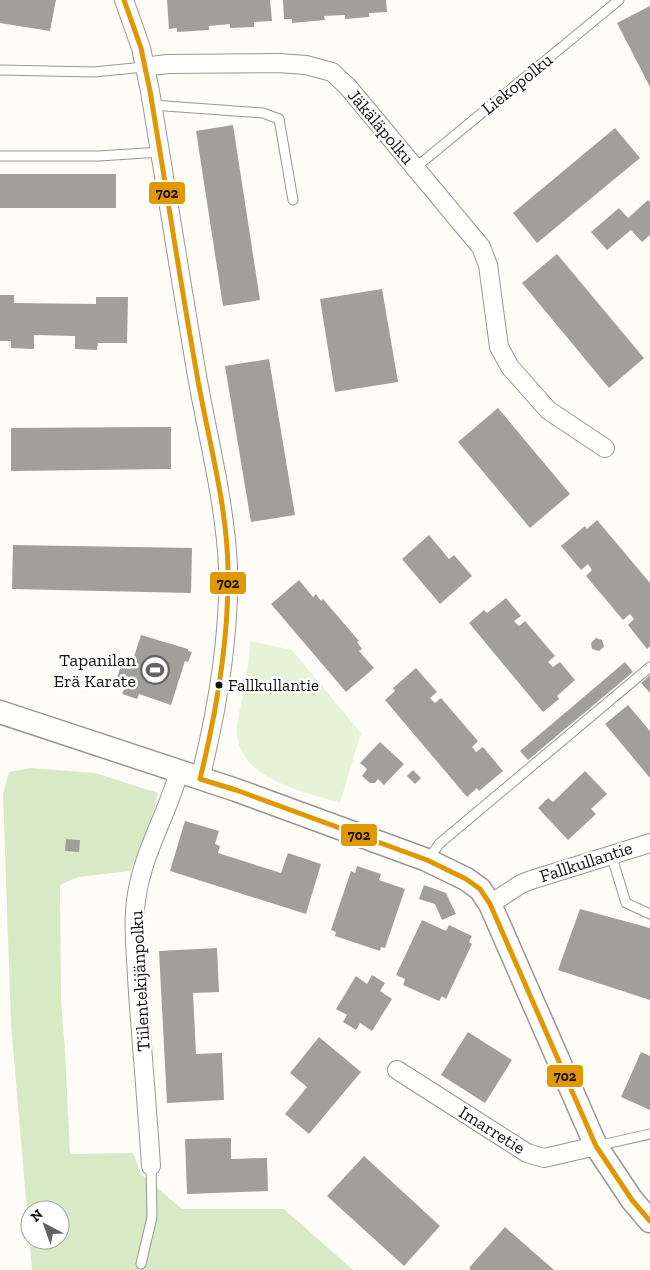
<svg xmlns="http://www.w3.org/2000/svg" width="650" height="1270" font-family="'Zilla Slab',serif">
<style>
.green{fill:#e7f3d7}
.forest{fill:#d8eac5;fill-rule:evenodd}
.building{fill:#a19f9c}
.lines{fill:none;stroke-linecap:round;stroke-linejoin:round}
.service-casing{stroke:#979795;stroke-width:11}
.minor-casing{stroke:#979795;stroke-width:20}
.tertiary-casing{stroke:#979795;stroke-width:25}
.service{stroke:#fffffe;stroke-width:9}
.minor{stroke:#fffffe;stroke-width:18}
.tertiary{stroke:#fffffe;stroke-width:22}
.bus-1-casing{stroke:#fff;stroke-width:9}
.bus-1{stroke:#e09702;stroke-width:5}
.bus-dot{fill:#111;stroke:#fff;stroke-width:2}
.labels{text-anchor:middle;stroke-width:5;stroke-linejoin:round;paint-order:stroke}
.bus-label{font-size:17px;fill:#111;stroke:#fff;text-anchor:start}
.street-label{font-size:18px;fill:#111;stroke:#fff}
.poi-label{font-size:18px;fill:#111;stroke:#fff;text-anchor:end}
.line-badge{stroke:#fff;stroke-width:2}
.pale-badge-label{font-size:14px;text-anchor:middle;font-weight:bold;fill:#111}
</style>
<rect width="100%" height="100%" fill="#fdfcf7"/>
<path class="green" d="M250,641L292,650L361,733L340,803C303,791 235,779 237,728C238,714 242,701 245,687C248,672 249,656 250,641Z"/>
<path class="forest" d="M31,768L95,773L158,793L151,820L131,871L78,877L60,885L61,1000L65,1051L70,1154L133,1153L141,1174L182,1209H284L353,1270H32L11,1024L3,794L9,772ZM30,1210H60V1240H30Z"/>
<path class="building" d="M0,0H56L50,31L0,23Z
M167,0H270L272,21L254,22V27L230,28V24L209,26V30L177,32V28L169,29Z
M283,0H386L387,12L369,13V17L345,19V15L324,16L325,20L292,23V19H284Z
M650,6V87L617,23Z
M233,125L260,300L223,306L196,131Z
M615,128L640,158L537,243L513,213Z
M0,174H116V208H0Z
M648,200L650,202V235L642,242L631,230L607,250L591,232L619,208L628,218Z
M557,254L644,358L609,388L522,283Z
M382,289L398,382L335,392L320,299Z
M0,295H14V303L96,304V297H128L127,343H98L97,350L75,349V336L34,335V349L11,348V341H0Z
M269,359L295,515L251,522L225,366Z
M498,408L570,494L530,528L458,442Z
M152,427H171V469L11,471V428Z
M597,520L650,583V646L647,649L628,625L634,619L630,614L623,620L586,576L592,570L588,564L581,570L561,546L585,526L587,529Z
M429,535L449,559L454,555L472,576L440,604L402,559Z
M13,545L192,548L191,593L12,589Z
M299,580L313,597L316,594L321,601L323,599L359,641L357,642L362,649L359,651L374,668L346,692L271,604Z
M506,598L521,616L514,621L519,626L525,621L555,656L548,662L553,667L560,662L575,680L557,696L559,699L543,712L469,623L484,610L487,613Z
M141,635L188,649V651L192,652L188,662L185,661L171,705L139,694L137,699L122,694L125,687L115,684L121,665L130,669Z
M596,638L602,640L604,647L599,651L592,649L591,643Z
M625,662L633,672L528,760L520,751Z
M416,668L437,692L430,698L435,703L441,698L478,741L472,747L476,752L483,747L503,771L479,791L477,788L467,797L385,700L395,691L393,688Z
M650,675V693L641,683Z
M628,705L650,731V778L605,724Z
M380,742L404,764L384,785L378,779L375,783H370L362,776L367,769L360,763Z
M413,770L421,778L415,784L407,776Z
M585,771L607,794L591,809L596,814L568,840L538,808L548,798L553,802Z
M185,821L219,831L215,844L220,846L218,853L281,873L288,853L321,864L306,914L170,871Z
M66,839L80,840L79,852L65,851Z
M357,866L381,874L379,880L405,889L385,948L381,947L380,951L335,936L336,932L331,930L351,871L355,873Z
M424,885L446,893L456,914L442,920L435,904L419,899Z
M580,909L650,928V1000L558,970Z
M422,920L446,931L449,925L472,936L469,942L472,944L446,999L442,996L439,1001L403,985L405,979L396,975Z
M217,948L219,992L193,993L196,1054L222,1053L224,1100L167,1103L159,951Z
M372,975L385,983L380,991L392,999L372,1031L360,1023L356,1030L343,1022L347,1015L336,1009L356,976L367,984Z
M468,1032L512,1060L485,1103L441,1075Z
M319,1037L361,1072L309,1134L285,1114L307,1087L290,1073Z
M641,1052L650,1056V1110L621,1097Z
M231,1138V1159L267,1158L268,1191L187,1194L185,1139Z
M364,1156L440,1226L404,1266L327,1196Z
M505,1227L554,1270H471L469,1268Z"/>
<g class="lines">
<defs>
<path id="service" d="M0,70L94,72L144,67
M152,105L263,113L279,119L293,200
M0,156H99L161,152
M415,168L619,0
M611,854L626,903L650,914
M428,860L439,844L650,667
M597,1146L650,1134
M141,1264L152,1217L151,1166"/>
<path id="minor" d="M124,0L141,48L150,91C166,183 180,277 196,370C207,435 225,501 228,567C230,638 217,711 200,779
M144,67L167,64L278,63L306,65L332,72L348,87L481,247L488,265L499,347L510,367L548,410L605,448
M490,904L521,884L531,880L650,843
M397,1070L527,1153L544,1158L596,1146
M151,1166C147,1103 141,1040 137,977C136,950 132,921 137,894C144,851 167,814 179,772"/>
<path id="tertiary" d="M0,712L236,790L427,860L466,879L480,889L490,904L596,1146L632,1200L650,1221"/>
</defs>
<use href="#service" class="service-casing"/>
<use href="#minor" class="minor-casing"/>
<use href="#tertiary" class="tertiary-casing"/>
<use href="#service" class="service"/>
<use href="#minor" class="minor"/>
<use href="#tertiary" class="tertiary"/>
<defs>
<path id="bus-1" d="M124,0L141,48L150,91C166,186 180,281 197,375C208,439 227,504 228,569C229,641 217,710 200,779
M200,779L236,790L427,860L466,879L480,889L490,904L596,1146L632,1200L650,1221"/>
</defs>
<use href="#bus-1" class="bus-1-casing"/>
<use href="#bus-1" class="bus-1"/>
</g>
<defs>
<symbol id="stadium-ring" viewBox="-11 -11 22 22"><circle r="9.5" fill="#fff" stroke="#646362" stroke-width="1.5"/><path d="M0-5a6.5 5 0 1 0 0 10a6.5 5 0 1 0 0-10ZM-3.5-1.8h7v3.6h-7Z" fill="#646362"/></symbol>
</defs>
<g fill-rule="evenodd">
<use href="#stadium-ring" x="139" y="654" width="32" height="32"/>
</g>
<circle class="bus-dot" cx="219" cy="685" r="4.5"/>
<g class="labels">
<g class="bus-label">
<text x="228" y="691">Fallkullantie</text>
</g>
<g class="street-label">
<text transform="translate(517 84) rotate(-39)" y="6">Liekopolku</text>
<text transform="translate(381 127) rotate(50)" y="6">Jäkäläpolku</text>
<text transform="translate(586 862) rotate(-18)" y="6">Fallkullantie</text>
<text transform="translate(140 981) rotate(-93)" y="6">Tiilentekijänpolku</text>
<text transform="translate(492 1130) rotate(32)" y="6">Imarretie</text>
</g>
<g class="poi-label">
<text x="136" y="666">Tapanilan<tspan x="136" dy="21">Erä Karate</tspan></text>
</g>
</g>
<g class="line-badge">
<rect x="148" y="181" width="38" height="24" rx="5" fill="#e09702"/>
<rect x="209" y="571" width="38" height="24" rx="5" fill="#e09702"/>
<rect x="340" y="823" width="38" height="24" rx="5" fill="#e09702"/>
<rect x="546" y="1064" width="38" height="24" rx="5" fill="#e09702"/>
</g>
<g class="pale-badge-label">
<text x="167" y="198">702</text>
<text x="228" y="588">702</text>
<text x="359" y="840">702</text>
<text x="565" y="1081">702</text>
</g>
<g transform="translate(45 1225) rotate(319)"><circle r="24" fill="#ffffff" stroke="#a0a0a0"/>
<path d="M0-4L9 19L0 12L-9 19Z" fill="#646362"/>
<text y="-8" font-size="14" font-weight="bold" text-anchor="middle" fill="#111111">N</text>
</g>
</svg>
